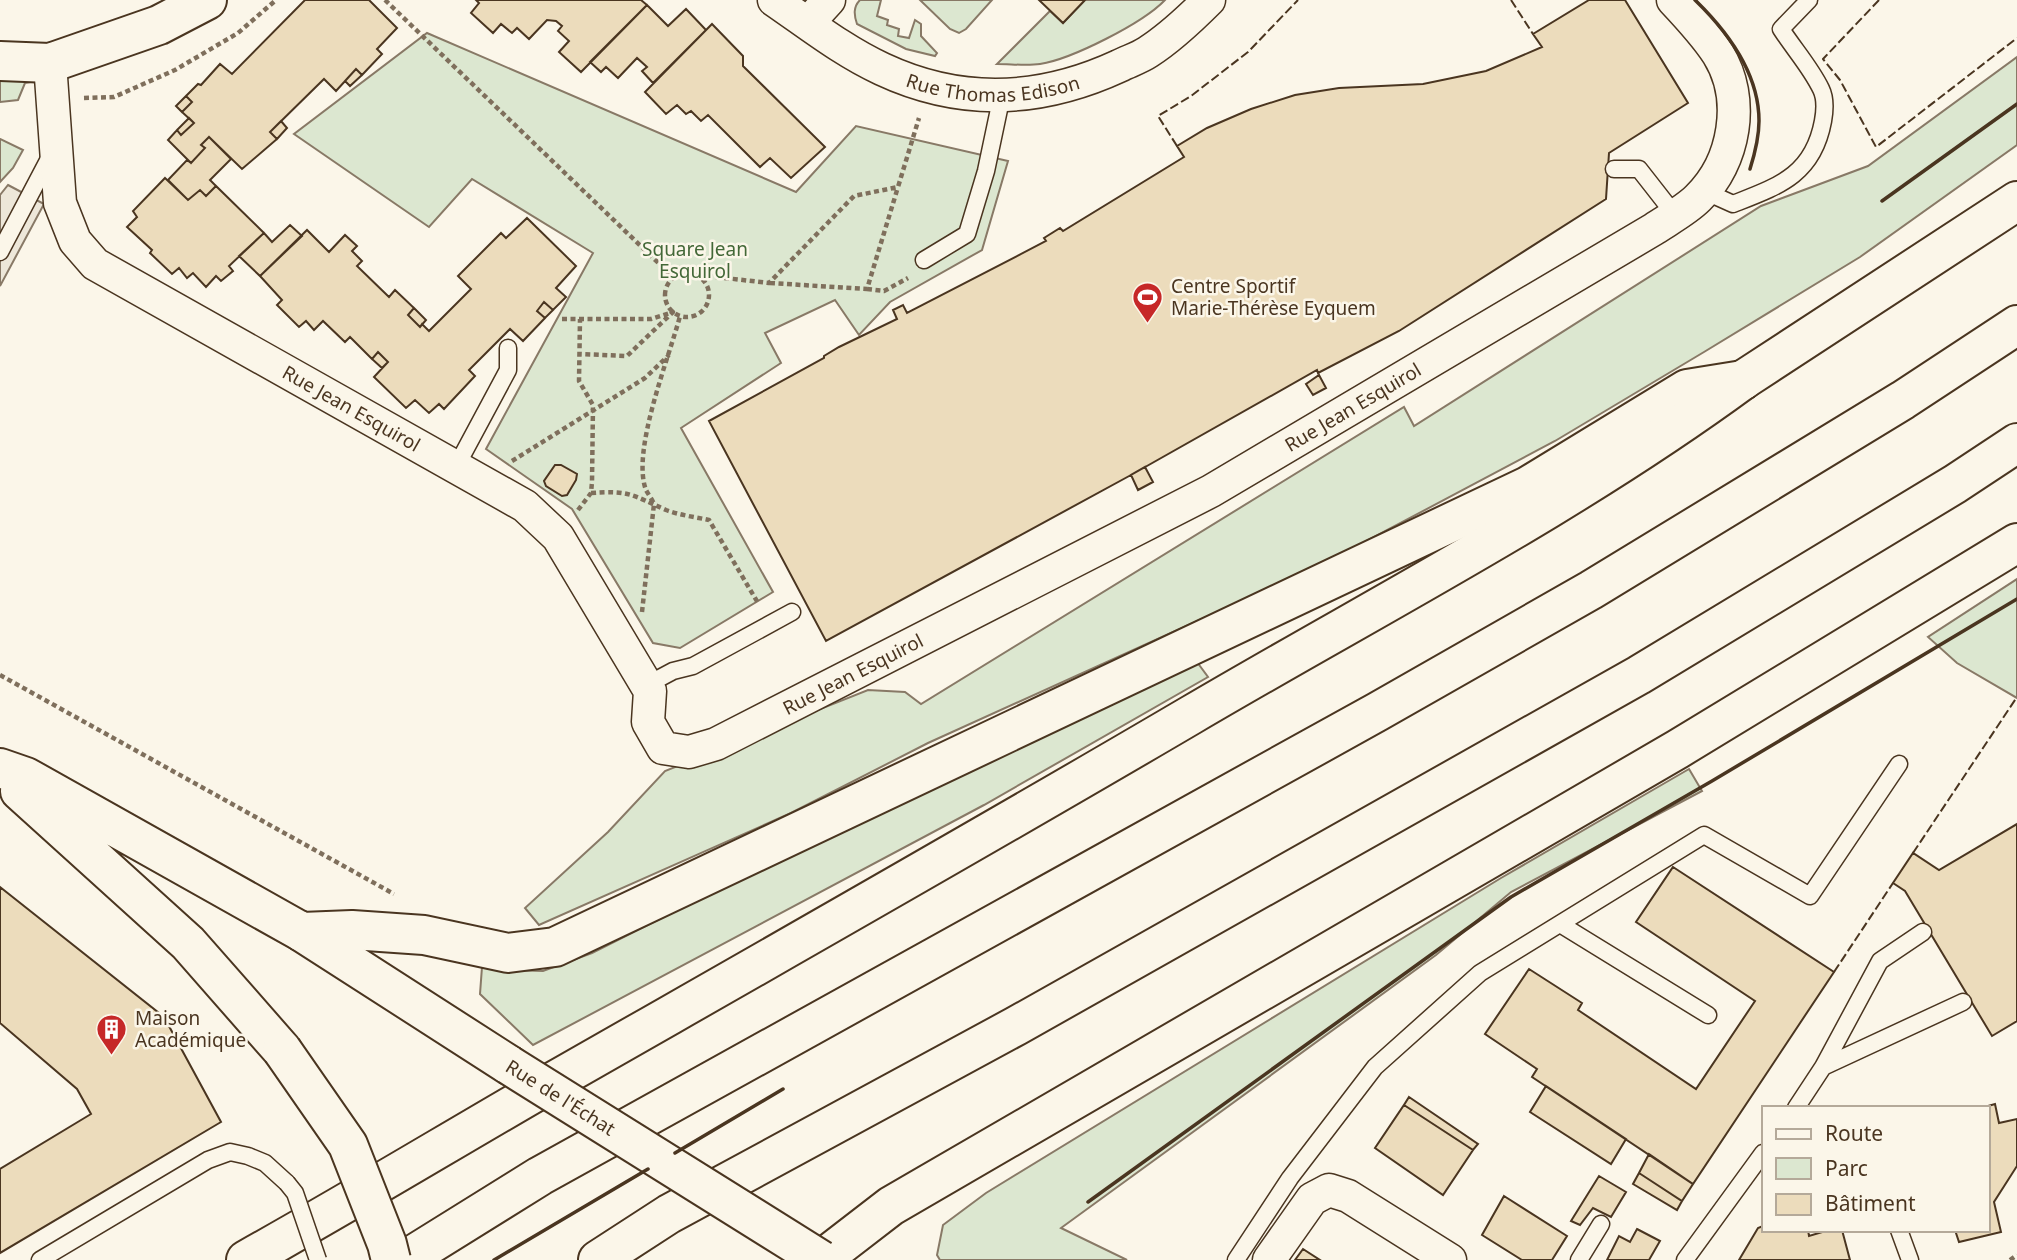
<svg xmlns="http://www.w3.org/2000/svg" width="2017" height="1260" font-family="'Noto Sans',sans-serif">
<style>
.green{fill:#dce7d0;stroke:#887966;stroke-width:2}
.parking{fill:#ede7d9;stroke:#887966;stroke-width:2}
.building{fill:#ecdcbc;stroke:#4a3520;stroke-width:2}
.lines{fill:none;stroke-linecap:round;stroke-linejoin:round}
.service-casing{stroke:#4a3520;stroke-width:19}
.minor-casing{stroke:#4a3520;stroke-width:35}
.tertiary-casing{stroke:#4a3520;stroke-width:42}
.secondary-casing{stroke:#4a3520;stroke-width:42}
.primary-casing{stroke:#4a3520;stroke-width:42}
.trunk-casing{stroke:#4a3520;stroke-width:42}
.motorway-casing{stroke:#4a3520;stroke-width:42}
.path{stroke:#7f6f5c;stroke-width:4.5;stroke-dasharray:5 3.5;stroke-linecap:butt}
.service{stroke:#fbf6e9;stroke-width:16}
.minor{stroke:#fbf6e9;stroke-width:32}
.tertiary{stroke:#fbf6e9;stroke-width:38}
.secondary{stroke:#fbf6e9;stroke-width:38}
.primary{stroke:#fbf6e9;stroke-width:38}
.trunk{stroke:#fbf6e9;stroke-width:38}
.motorway{stroke:#fbf6e9;stroke-width:38}
.service-bridge-casing{stroke:#4a3520;stroke-width:19;stroke-linecap:butt}
.tertiary-bridge-casing{stroke:#4a3520;stroke-width:42;stroke-linecap:butt}
.primary-bridge-casing{stroke:#4a3520;stroke-width:42;stroke-linecap:butt}
.service-bridge{stroke:#fbf6e9;stroke-width:16}
.tertiary-bridge{stroke:#fbf6e9;stroke-width:38}
.primary-bridge{stroke:#fbf6e9;stroke-width:38}
.fence{stroke:#4a3520;stroke-width:2;stroke-dasharray:9 3.5;stroke-linecap:butt}
.wall{stroke:#4a3520;stroke-width:3.5}
.labels{text-anchor:middle;stroke-width:5;stroke-linejoin:round;paint-order:stroke}
.street-label{font-size:19px;fill:#4a3520;stroke:#fbf6e9}
.park-label{font-size:19px;fill:#436837;stroke:#fbf6e9}
.poi-label{font-size:19px;fill:#4a3520;stroke:#fbf6e9;text-anchor:start}
</style>
<rect width="100%" height="100%" fill="#fbf6e9"/>
<path class="green" d="M860,0H881L877,16L888,20L887,25L899,29L898,36L909,38L915,20L921,24V36L937,53L935,56L906,49L857,24C854,15 853,7 860,0Z
M920,0H992L966,29L959,33L950,29Z
M1085,0H1165C1143,23 1072,59 1040,64C1027,66 1011,64 997,64L1050,11L1063,23Z
M427,33L796,192L856,126L1008,161L982,250L890,302L859,335L835,300L765,333L781,363L681,428L773,592L680,648L653,643L572,509L486,449L593,253L472,179L429,227L294,134Z
M2017,57V145L1860,257L1704,352L1555,441L1325,563L928,743L791,813L539,925L525,908L608,832L665,771L868,690L905,692L921,704L1404,407L1414,426L1761,206L1868,166Z
M0,76L36,81L25,83L18,100L0,102Z
M0,139L23,150L13,168L0,182Z
M2017,579V698L1957,663L1928,637Z
M1197,662L1208,677L984,805L533,1045L480,994L482,967L505,970L543,971L592,953L957,769Z
M1689,769L1702,791L1511,892L1436,955L1061,1228L1127,1260H940L937,1255L943,1225L986,1193L1501,878Z"/>
<path class="parking" d="M8,185L44,204L0,286V195Z"/>
<path class="building" d="M305,0H369L397,28L377,49L382,54L362,75L356,69L336,91L324,79L270,132L277,139L242,169L209,137L201,145L205,148L191,163L168,140L177,130L181,135L194,123L182,112L192,102L186,96L198,84L201,85L220,64L232,74Z
M476,0H641L647,5L581,72L559,52L569,41L558,31L562,26L556,21L547,20L529,39L517,28L512,33L501,24L493,33L471,13L479,3Z
M1039,0H1085L1063,23Z
M1589,0H1625L1688,103L1609,153L1606,199L1399,331L1318,373L1317,370L1131,475L826,641L709,421L824,358V356L839,347L897,319L893,310L903,305L907,313L1046,241L1044,238L1060,228L1063,231L1184,157L1177,146L1207,128L1251,109L1295,95L1339,88L1423,84L1486,71L1542,47L1533,34Z
M647,5L668,26L686,9L706,30L653,83L642,71L647,67L637,58L618,78L606,67L601,72L590,62Z
M712,24L743,56V66L825,147L791,178L770,158L760,167L708,115L701,121L691,111L686,114L677,105L666,114L645,92Z
M356,69L362,75L350,86L345,81Z
M186,96L192,102L182,112L176,106Z
M189,118L194,123L181,135L177,130Z
M281,121L287,128L277,139L270,132Z
M209,137L231,159L210,180L216,186L206,196L200,190L188,200L168,180L187,160L191,163L205,148L201,145Z
M165,178L188,200L200,190L206,196L216,186L264,233L229,266L233,271L221,281L216,276L206,287L193,273L187,278L179,268L172,274L150,253L152,250L127,227L137,217L133,211Z
M527,218L576,266L556,288L566,297L553,310L544,302L537,311L545,318L523,341L510,329L469,370L475,376L444,409L439,404L429,413L415,400L406,408L374,377L388,362L378,352L372,359L350,337L345,342L323,321L314,330L306,321L299,327L277,305L282,300L260,276L307,230L329,252L345,235L357,246L352,251L362,261L357,266L389,297L395,290L414,308L408,315L420,327L422,324L429,331L471,289L458,276L501,233L506,238Z
M290,225L302,236L260,276L239,256L264,233L272,242Z
M544,302L553,310L545,318L537,311Z
M414,308L426,320L420,327L408,315Z
M378,352L388,362L382,368L372,359Z
M1319,375L1326,388L1313,395L1306,384Z
M555,465H561L577,474L576,480L567,495L562,496L546,486L544,481Z
M1145,467L1153,482L1138,490L1131,475Z
M2017,824V1021L1992,1036L1905,891L1893,883L1913,853L1939,870Z
M1673,867L1834,972L1693,1184L1532,1077L1537,1069L1485,1034L1529,969L1582,1003L1578,1010L1696,1089L1755,1001L1636,922Z
M0,887L164,1017L221,1122L0,1253V1169L91,1114L77,1089L0,1023Z
M1546,1086L1626,1139L1611,1164L1530,1112Z
M1409,1097L1478,1144L1473,1150L1404,1105Z
M1995,1104L1999,1123L2017,1119V1166L1994,1202L2001,1232L1959,1242L1955,1230H1987V1108H1981Z
M1404,1105L1473,1150L1443,1195L1375,1148Z
M1649,1154L1693,1184L1682,1201L1639,1173Z
M1639,1173L1682,1201L1677,1210L1633,1184Z
M1599,1176L1626,1192L1611,1217L1593,1208L1580,1225L1571,1221Z
M1504,1196L1567,1236L1552,1260H1522L1482,1235Z
M1763,1226V1230H1808L1809,1236L1829,1230H1842L1850,1260H1739L1758,1228Z
M1637,1229L1660,1241L1649,1260H1607L1619,1236L1630,1242Z
M1303,1249L1320,1260H1295Z"/>
<g class="lines">
<defs>
<path id="service" d="M1614,169H1639L1675,215
M1704,191L1733,204C1779,186 1813,175 1823,121C1825,110 1826,99 1821,89C1811,68 1794,49 1781,29L1809,0
M0,252L51,155
M924,260L967,234L986,171L1002,95
M456,467L508,370V348
M650,691L658,679L673,671L693,666L792,612
M1560,924L1708,1015
M1823,1067L1963,1002
M1796,1108L1823,1067L1880,961L1923,932
M1899,1230L1910,1260
M40,1260L208,1160L230,1152L248,1156L265,1163L287,1183
M1236,1260L1290,1178L1375,1067L1480,973L1704,835L1810,896L1899,764
M1579,1260L1601,1224
M1685,1260L1763,1153"/>
<g id="minor">
<path id="s1" d="M774,0C809,24 843,51 882,69C961,106 1041,102 1119,66C1129,61 1139,58 1148,52C1170,38 1191,18 1209,0"/>
<path d="M808,23L829,0"/>
<path id="s2" d="M50,63L60,203L75,241L95,264L525,506L558,537L650,691L648,722L663,748L689,752L716,744L1211,491L1654,229C1669,219 1686,210 1698,198C1735,162 1746,99 1718,54C1705,34 1689,17 1673,0"/>
<path d="M1269,1260L1312,1199L1329,1190L1348,1196L1450,1260"/>
</g>
<path id="tertiary" d="M302,932L509,1065"/>
<path id="secondary" d="M0,61L50,63L159,25L207,0"/>
<path id="primary" d="M0,768L26,777L302,932L352,930L424,935L508,953L555,947L1528,486L1687,389L1743,380
M20,791L188,943L282,1050"/>
<path id="trunk" d="M1743,380L2017,201
M821,1260L891,1206L1678,749L2017,543"/>
<path id="motorway" d="M246,1260C350,1202 452,1140 556,1080C768,959 980,839 1191,715C1376,606 1570,507 1743,380
M405,1260L540,1176L1377,712L1591,590L1903,400L2017,325
M598,1260L669,1214L1016,1026L1639,675L1955,484L2017,443"/>
</defs>
<use href="#service" class="service-casing"/>
<use href="#minor" class="minor-casing"/>
<use href="#tertiary" class="tertiary-casing"/>
<use href="#secondary" class="secondary-casing"/>
<use href="#primary" class="primary-casing"/>
<use href="#trunk" class="trunk-casing"/>
<use href="#motorway" class="motorway-casing"/>
<path class="path" d="M385,0L673,277
M84,98L114,97L175,70L238,33L276,0
M665 295a22 22 0 1 1 44 0a22 22 0 1 1-44 0Z
M699,275L769,283L854,196L898,187L919,118
M770,283L867,289L898,187
M867,289L884,291L908,278
M562,319H651L673,312L627,356L579,354
M512,461L645,378L669,355
M591,493C630,490 632,495 666,510C679,515 695,517 709,520L758,603
M578,510L591,493L592,482L593,405L579,381L580,319
M642,612L654,504C652,499 648,494 646,490C631,451 669,358 680,316
M0,675L394,894
M2010,1260L2017,1255"/>
<use href="#service" class="service"/>
<use href="#minor" class="minor"/>
<use href="#tertiary" class="tertiary"/>
<use href="#secondary" class="secondary"/>
<use href="#primary" class="primary"/>
<use href="#trunk" class="trunk"/>
<use href="#motorway" class="motorway"/>
<defs>
<path id="service-bridge" d="M287,1183L295,1193L318,1260"/>
<g id="tertiary-bridge">
<path id="s3" d="M509,1065L821,1260"/>
</g>
<path id="primary-bridge" d="M282,1050L348,1145L387,1244L391,1260"/>
</defs>
<use href="#service-bridge" class="service-bridge-casing"/>
<use href="#tertiary-bridge" class="tertiary-bridge-casing"/>
<use href="#primary-bridge" class="primary-bridge-casing"/>
<use href="#service-bridge" class="service-bridge"/>
<use href="#tertiary-bridge" class="tertiary-bridge"/>
<use href="#primary-bridge" class="primary-bridge"/>
<path class="fence" d="M1511,0L1533,34
M1879,0L1823,59L1840,80L1876,147L2017,38
M1177,146L1158,116L1191,96L1248,52L1298,0
M1913,853L2017,697
M1834,972L1893,883"/>
<path class="wall" d="M1695,0C1728,32 1759,74 1759,121C1759,138 1755,153 1750,169
M1882,201L2017,104
M675,1153L783,1089
M1088,1202L1511,897L1712,781L2017,599
M494,1260L648,1169"/>
</g>
<defs>
<symbol id="stadium-pin" viewBox="-11 -11 22 30"><path d="M0 17L-7.5 6A9.5 9.5 0 1 1 7.5 6Z" fill="#c62828" stroke="#fbf6e9"/><path d="M0-5a6.5 5 0 1 0 0 10a6.5 5 0 1 0 0-10ZM-3.5-1.8h7v3.6h-7Z" fill="#fff"/></symbol>
<symbol id="building-pin" viewBox="-11 -11 22 30"><path d="M0 17L-7.5 6A9.5 9.5 0 1 1 7.5 6Z" fill="#c62828" stroke="#fbf6e9"/><path d="M-4-6H4V6H1V3H-1V6H-4ZM-2.5-4.3h1.7v1.8h-1.7ZM.8-4.3h1.7v1.8H.8ZM-2.5-1h1.7V.8h-1.7ZM.8-1h1.7V.8H.8Z" fill="#fff"/></symbol>
</defs>
<g fill-rule="evenodd">
<use href="#stadium-pin" x="1130" y="280" width="35" height="47"/>
<use href="#building-pin" x="94" y="1012" width="35" height="47"/>
</g>
<g class="labels">
<g class="street-label">
<text dy="7" stroke="none"><textPath href="#s1" startOffset="243">Rue Thomas Edison</textPath></text>
<text dy="7" stroke="none"><textPath href="#s2" startOffset="506">Rue Jean Esquirol</textPath></text>
<text dy="7" stroke="none"><textPath href="#s2" startOffset="1766">Rue Jean Esquirol</textPath></text>
<text dy="7" stroke="none"><textPath href="#s2" startOffset="1199">Rue Jean Esquirol</textPath></text>
<text dy="7" stroke="none"><textPath href="#s3" startOffset="61">Rue de l'Échat</textPath></text>
</g>
<g class="park-label">
<text x="695" y="256">Square Jean<tspan x="695" dy="22">Esquirol</tspan></text>
</g>
<g class="poi-label">
<text x="1171" y="293">Centre Sportif<tspan x="1171" dy="22">Marie-Thérèse Eyquem</tspan></text>
<text x="135" y="1025">Maison<tspan x="135" dy="22">Académique</tspan></text>
</g>
</g>
<rect x="1762" y="1106" width="228" height="126" fill="#fbf6e9" stroke="#b4a999" stroke-width="2"/>
<rect x="1776" y="1129" width="35" height="10" fill="#fbf6e9" stroke="#b4a999" stroke-width="2"/>
<text x="1825" y="1141" font-size="21" fill="#4a3520">Route</text>
<rect x="1776" y="1158" width="35" height="21" fill="#dce7d0" stroke="#b4a999" stroke-width="2"/>
<text x="1825" y="1176" font-size="21" fill="#4a3520">Parc</text>
<rect x="1776" y="1194" width="35" height="21" fill="#ecdcbc" stroke="#b4a999" stroke-width="2"/>
<text x="1825" y="1211" font-size="21" fill="#4a3520">Bâtiment</text>
</svg>
